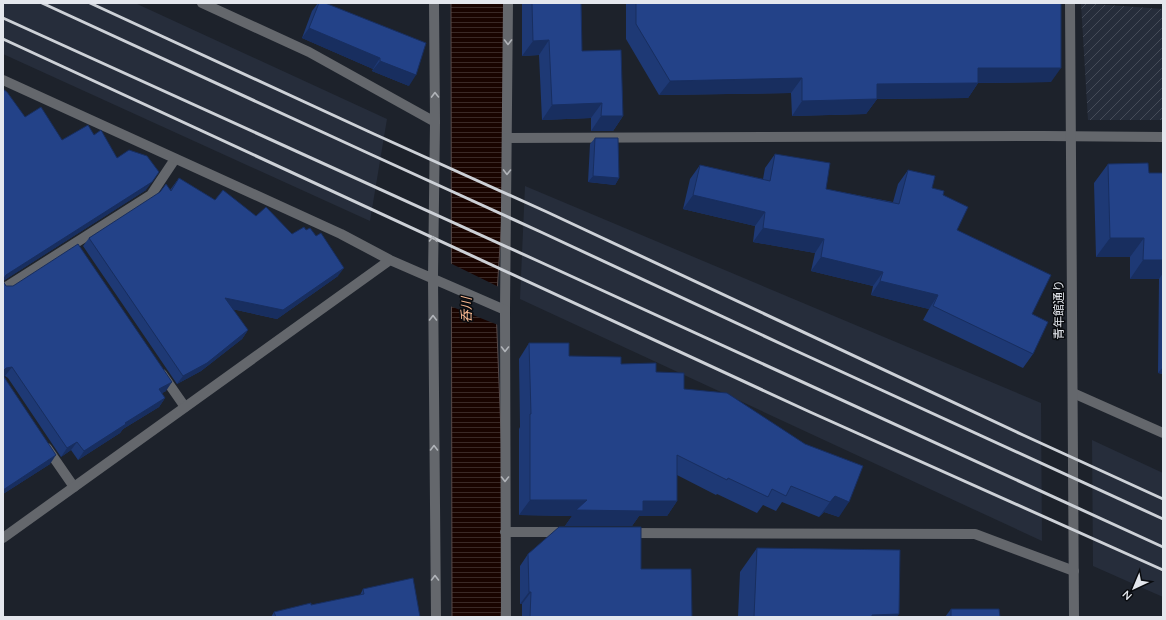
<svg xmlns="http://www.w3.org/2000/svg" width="1166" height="620" font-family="Quicksand,'Noto Sans JP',sans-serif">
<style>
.built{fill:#262d3b}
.industrial{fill:url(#industrial-furrows)}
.water{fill:url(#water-rules);stroke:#564847}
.pier{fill:#1d222b}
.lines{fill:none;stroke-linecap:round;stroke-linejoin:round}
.service{stroke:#64676c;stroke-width:10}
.minor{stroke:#64676c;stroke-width:10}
.tertiary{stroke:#64676c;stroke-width:10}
.rail{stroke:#cdd1d7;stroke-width:3}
.wall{fill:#1e3975}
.shaded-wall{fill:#182e5f}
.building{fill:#234288;stroke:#182e5f}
.oneway{stroke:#b1b4b9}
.labels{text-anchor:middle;stroke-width:3;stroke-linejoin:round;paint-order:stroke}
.street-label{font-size:12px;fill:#e4e7ed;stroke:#090b0f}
.water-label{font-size:13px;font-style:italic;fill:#fbba92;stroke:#090b0f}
</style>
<defs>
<pattern id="industrial-furrows" width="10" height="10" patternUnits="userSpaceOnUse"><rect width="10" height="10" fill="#262d3b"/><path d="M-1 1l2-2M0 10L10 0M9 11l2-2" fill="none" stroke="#454b58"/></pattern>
<pattern id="water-rules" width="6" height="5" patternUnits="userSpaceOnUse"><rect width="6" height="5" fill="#190400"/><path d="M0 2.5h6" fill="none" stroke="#3a2926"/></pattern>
</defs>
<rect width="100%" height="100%" fill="#1d222b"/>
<path class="built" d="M3,3H135L387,119L370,221L3,54Z
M525,186L1041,403L1042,541L520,299Z
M1092,440L1163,473V597L1093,566Z"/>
<path class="industrial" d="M1081,3L1163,9V120H1088Z"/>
<path class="water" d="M451,3H508L507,138L496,308L505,532L501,617H452Z"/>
<path class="pier" d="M450,263L499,287L498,325L450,306Z"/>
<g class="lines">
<path class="service" d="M3,289L151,195L175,159
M505,310L508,3
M162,374L185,407
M47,448L74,487"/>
<path class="minor" d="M202,3L309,52L435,122
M434,3L435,122L433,278L436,617
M3,80L341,234L390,260L505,310L506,617
M507,138L1045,136L1163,137
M1073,393L1163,433
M505,532H565
M627,533L975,534L1074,571
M3,538L390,260"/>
<path class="tertiary" d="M1070,3L1074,617"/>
<path class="rail" d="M42,3L370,154L543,233L792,349L1163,519
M90,3L374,134L547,212L1023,435L1163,499
M3,18L538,261L1163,547
M3,39L810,412L1163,570"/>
</g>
<path class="wall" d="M318,3H325L409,86L372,71L373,69L302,38L312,11Z
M522,3H581L582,51L623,116L613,131H591V118L542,120L539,55L522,56Z
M626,3H1061L1051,82L978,83L968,98L877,99L866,114L792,116L791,93L659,95L626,39Z
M3,89L25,117L62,140L94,135L117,158L146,190L3,281L6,286L166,391L162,393L165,398L159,407L123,429L120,433L78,460L71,450L61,457L8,378L5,376H4L50,464L3,494Z
M595,138L619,178L615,185L588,182L590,144Z
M775,154L826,189L893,202L898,184L908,170L932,188L943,195L957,230L1032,314L1033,354L1023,368L923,320L929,309L871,295L873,286L811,271L815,253L753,242L755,226L683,209L690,179L700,165L763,179L765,168Z
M1108,164L1149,173H1163V374L1158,373L1159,279H1130V257H1096L1094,183Z
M179,178L215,200L256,216L292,234L338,276L277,319L232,309L248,330L242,339L201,371L177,384L83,246L89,238L170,190Z
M529,343L569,356L621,364L656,372L684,389L805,444L839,517L824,512L819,517L782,502L776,511L763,505L757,513L717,494L716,495L677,475V501L667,516H639L632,526H565L572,516L519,515V429L520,427L519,359Z
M757,548L897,617H738L740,572Z
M528,554L641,569L692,617H522V604H520V566Z
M363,589L420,617H271L274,612L311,605L360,595Z
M951,609L1000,617H945Z"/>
<path class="shaded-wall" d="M309,28L380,58L373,69L302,38Z
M549,40L539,55L522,56L533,41Z
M380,61L416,75L409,86L372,71Z
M978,68H1061L1051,82L967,83Z
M802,78L791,93L659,95L670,81Z
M978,83L968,98L866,99L877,84Z
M877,99L866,114L792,116L802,101Z
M602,103L591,118L542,120L552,105Z
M601,116H623L613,131H591Z
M593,176L619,178L615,185L588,182Z
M152,182L146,190L3,281V279L6,275Z
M693,195L765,212L755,226L683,209Z
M763,228L824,239L815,253L753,242Z
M1110,238H1144L1130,257H1096Z
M821,257L883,272L873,286L811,271Z
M1143,260H1163V273L1159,279H1130Z
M344,268L338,276L277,319L219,306L225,298Z
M880,281L938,295L929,309L871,295Z
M248,330L242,339L201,371L177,384L183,376Z
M12,367L5,376H3V371L6,368Z
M1163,367V374L1158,373Z
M172,382L166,391L153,398L159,389Z
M165,398L159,407L123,429L120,433L78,460L84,451L125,423Z
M77,442L71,450L61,457L67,448Z
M56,455L50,464L3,494V490Z
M835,496L849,502L839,517L824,512L819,517L830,502Z
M530,500L643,501H677L667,516H639L632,526H565L572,516L519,515Z
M529,592H531L522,604H520Z
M899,614L897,617H871L872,615Z"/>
<path class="building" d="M319,3H325L426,43L416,75L380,61V58L309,28Z
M532,3H581L582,51L621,50L623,116H601L602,103L552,105L549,40L533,41Z
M636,3H1061V68H978V83L877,84V99L802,101V78L670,81L636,24Z
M3,89L7,92L25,117L41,107L62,140L88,125L94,135L101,130L117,158L129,150L147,156L159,172L152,182L6,275L3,280Z
M595,138H618L619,178L593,176Z
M775,154L830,163L826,189L899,204L908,170L935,176L932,188L944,191L943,195L968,207L957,230L1051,275L1032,314L1048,322L1033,354L933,306L938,295L880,281L883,272L821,257L824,239L763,228L765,212L693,195L700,165L770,181Z
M1148,163L1149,173H1163V260H1143L1144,238H1110L1108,164Z
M179,178L215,200L223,190L256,216L266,207L292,234L304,227L306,230L310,228L316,236L321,233L344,268L283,310L225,298L248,330L207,363L183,376L89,238L160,192L166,184L171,191Z
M78,244L172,382L159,389L165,398L125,423L126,424L84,451L77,442L67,448L14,370L12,367L6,368L3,371L4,377L56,455L3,490V281L6,286H13Z
M529,343H569V356L621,357V364L656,363V372L684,373V389L727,393L805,444L863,466L849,502L835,496L830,502L791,486L786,496L772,489L768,497L728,478L727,480L677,455V501H643V511L576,510L587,500H530V414H531Z
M559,527H641V569H691L692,617H530L531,592H529L528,554Z
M757,548L900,550L899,614L872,615V617H754Z
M413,578L420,617H276L274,612L311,603V605L364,594L363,589Z
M951,609H999L1000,617H951Z"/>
<defs><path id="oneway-chevron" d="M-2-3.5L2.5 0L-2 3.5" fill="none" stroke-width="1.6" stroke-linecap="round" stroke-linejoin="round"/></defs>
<g class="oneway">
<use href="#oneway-chevron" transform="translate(508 42) rotate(90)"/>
<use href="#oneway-chevron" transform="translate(435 95) rotate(-91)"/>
<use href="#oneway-chevron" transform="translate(507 172) rotate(91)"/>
<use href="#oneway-chevron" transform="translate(433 239) rotate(-89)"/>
<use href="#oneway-chevron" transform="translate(433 318) rotate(-90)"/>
<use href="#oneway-chevron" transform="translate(505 349) rotate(90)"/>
<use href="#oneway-chevron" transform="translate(434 448) rotate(-90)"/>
<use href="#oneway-chevron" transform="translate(505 479) rotate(90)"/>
<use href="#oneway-chevron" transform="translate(435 578) rotate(-90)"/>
</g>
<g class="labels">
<g class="street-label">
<text transform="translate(1059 310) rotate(-90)" y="4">青年館通り</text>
</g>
<g class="water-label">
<text transform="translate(466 310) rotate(-90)" y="5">呑川</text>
</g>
</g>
<rect width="1166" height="620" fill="none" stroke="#e4e7ed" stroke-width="8"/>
<g transform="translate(1134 588) rotate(224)" stroke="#090b0f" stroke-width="3" paint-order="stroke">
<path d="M0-3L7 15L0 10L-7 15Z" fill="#e4e7ed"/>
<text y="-6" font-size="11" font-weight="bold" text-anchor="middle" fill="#e4e7ed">N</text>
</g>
</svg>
